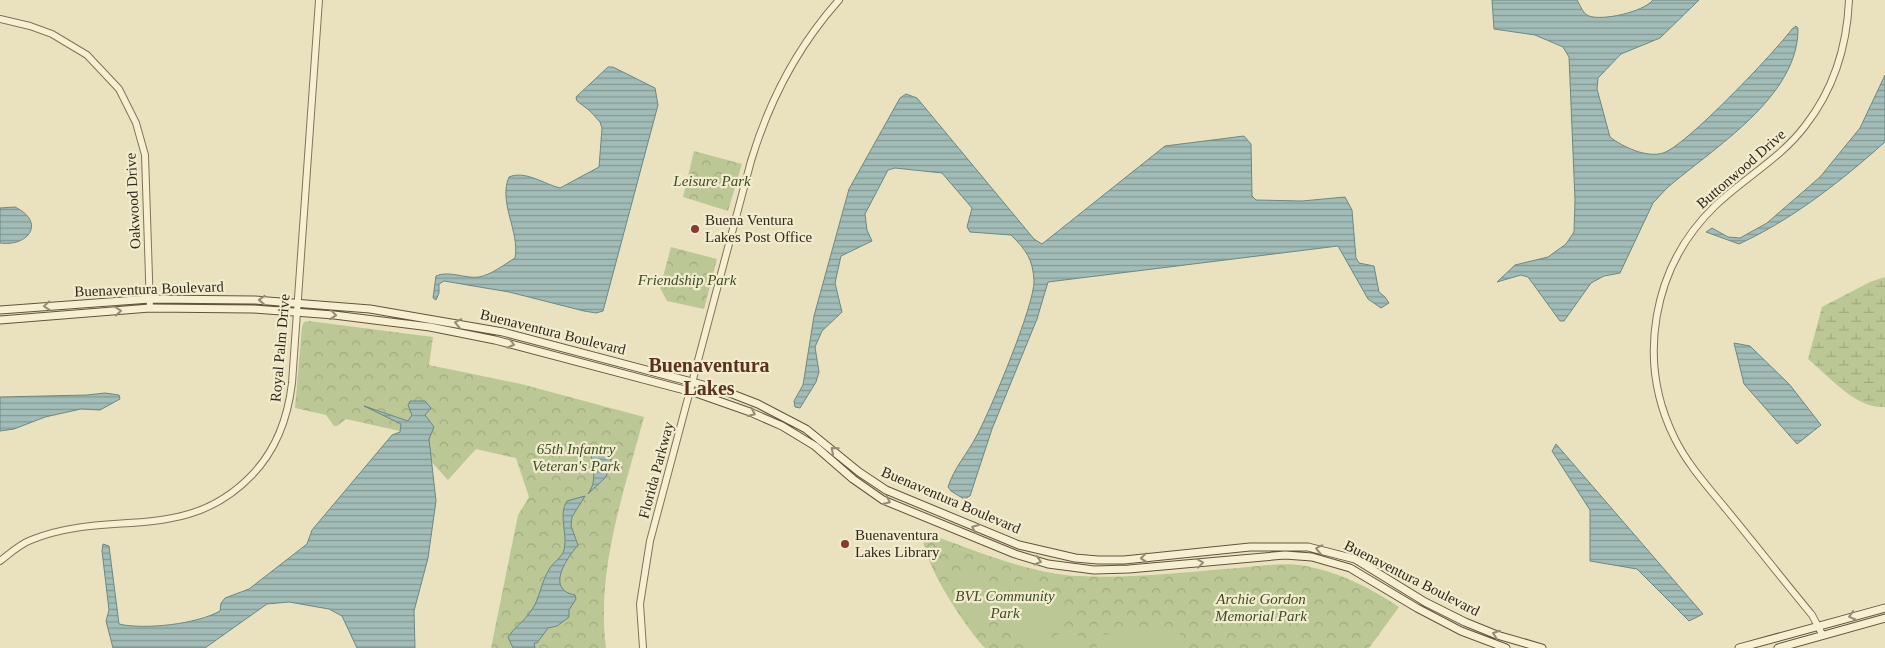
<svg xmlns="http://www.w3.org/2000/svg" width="1885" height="648" font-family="Georgia,serif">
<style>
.forest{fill:url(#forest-crowns)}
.wetland{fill:url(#wetland-marsh)}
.garden{fill:#bbc794}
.water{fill:url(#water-rules);stroke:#6a8985}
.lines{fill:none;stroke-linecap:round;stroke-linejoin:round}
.tertiary-casing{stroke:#817359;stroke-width:8}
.secondary-casing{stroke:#63543c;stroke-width:9}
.tertiary{stroke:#f6efd1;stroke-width:6}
.secondary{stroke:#f6efd1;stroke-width:7}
.oneway{stroke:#948c76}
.poi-dot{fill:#8b382d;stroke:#f2ecce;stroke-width:2}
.labels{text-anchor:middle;stroke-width:4.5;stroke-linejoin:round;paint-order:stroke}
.street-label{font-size:15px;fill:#32291c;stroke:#f2ecce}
.park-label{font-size:15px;font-style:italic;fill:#3e4c24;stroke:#f2ecce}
.poi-label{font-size:15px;fill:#32291c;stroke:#f2ecce;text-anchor:start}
.district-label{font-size:20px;font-weight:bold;fill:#5b321f;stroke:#f2ecce}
</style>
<defs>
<pattern id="forest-crowns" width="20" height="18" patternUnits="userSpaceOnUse" patternTransform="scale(1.25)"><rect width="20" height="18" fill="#bbc794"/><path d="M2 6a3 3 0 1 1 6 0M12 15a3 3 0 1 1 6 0" fill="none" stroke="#a1ab7f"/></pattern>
<pattern id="wetland-marsh" width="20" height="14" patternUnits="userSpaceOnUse" patternTransform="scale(1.25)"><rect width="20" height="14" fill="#bbc794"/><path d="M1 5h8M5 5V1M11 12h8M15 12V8" fill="none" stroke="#a1ab7f"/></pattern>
<pattern id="water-rules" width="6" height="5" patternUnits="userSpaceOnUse" patternTransform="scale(1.25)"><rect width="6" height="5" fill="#a2bcb7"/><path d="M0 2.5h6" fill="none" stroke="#859994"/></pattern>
</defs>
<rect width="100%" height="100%" fill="#eae2bf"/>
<path class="forest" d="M694,151L742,164L728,211L683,197Z
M671,247L717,259L704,309L667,301L660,288Z
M309,321L433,337L429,365L521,384L644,417C624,492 596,569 606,648H491L518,515L529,497L516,458L476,449L448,480L404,432L346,419L337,426H334L326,415L295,408L302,327L304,322Z
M922,531C967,548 1030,574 1078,576C1131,579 1185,572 1238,568C1259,566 1285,562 1306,566C1341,573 1369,587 1399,607L1369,648H985C964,625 921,561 922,531Z"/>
<path class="wetland" d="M1885,277V407C1856,409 1830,377 1808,359L1822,307L1870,282Z"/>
<path class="garden" d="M967,575L1010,587C1005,613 999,622 971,627L955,602L964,577Z
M1023,577L1066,607C1066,623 1041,638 1030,648C1004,631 1008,599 1023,577Z
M1070,627L1075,629L1084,648H1036Z
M1172,630L1180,631V648H1097L1095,639L1099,635Z"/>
<path class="water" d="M1492,0H1577C1581,6 1582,13 1589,16C1603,21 1643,12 1653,0H1699L1660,38L1621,54L1598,78L1597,89L1610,137C1623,147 1646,158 1663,153C1685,147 1776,51 1792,29L1796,26L1798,28C1799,97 1713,148 1667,188L1653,203L1620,273L1604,276L1591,283L1564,321H1560L1528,277L1521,275L1497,282L1515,265L1548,257L1566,244L1574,232L1575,200L1569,57L1563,47L1535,35L1494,29Z
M608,67H613L655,88L658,105L603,311L596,313L584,311L509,292L444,281L439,284V293L436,300L433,298L436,276C449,270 465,279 479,277C491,275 505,264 515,258C520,231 498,203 509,177C525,170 544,184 560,188L599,167L602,128L600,122L590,111L577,101L576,97Z
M1885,75V142C1840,182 1793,219 1739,244L1706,232L1712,228L1728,237L1740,238L1767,223L1820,177L1860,128Z
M906,94L917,98L1034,239L1042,244L1165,146L1244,136L1251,144L1252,196L1256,200L1302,201L1345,197L1352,210L1356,258L1359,263L1374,266L1379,292L1385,297L1389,303L1381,308L1368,299L1338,246L1048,282L1037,319L992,429L970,496L964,499L951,491L948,487C954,468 967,454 976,437C989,414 1035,304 1034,281C1033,259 1026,250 1011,235L970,232L967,227L972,208L942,173L895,168L888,170L865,214L867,230L872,241L841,256L835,283L842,312L822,331L815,347L819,372L816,382L800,408L795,407L794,401L803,385L814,316L849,189L900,98Z
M15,207C46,222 29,247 0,243V208Z
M1734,343L1750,346L1790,385L1821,425L1797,444L1744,384Z
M105,393L119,395L120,399L100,410L81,409L45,417L14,429L0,431V397L87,395Z
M410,401H425L431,408L425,415L434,427L429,439L436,501L428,558L414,611L415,648H357L342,616L329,609L289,602L267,604L205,648H113L106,621L109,610L102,551L103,544L109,546L119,624C145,630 197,624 220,611L221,603L225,598L249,589L307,544L312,530L392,435L400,432L401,424L364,406L408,421L412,415L408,405Z
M1556,444L1703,614L1689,621L1637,569L1590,561V510L1552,451Z
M598,447L606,448L612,456L606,477L588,494C598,480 592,468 591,452Z
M585,496L572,517L571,526L578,545C565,560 546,590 575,595L576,599L569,610V617L557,626L548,628L537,643H534L535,648H513L508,637C514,627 525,621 531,611C540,599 541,581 550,568C554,562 562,557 564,550C568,534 558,515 567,501Z"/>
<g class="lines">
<defs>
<path id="tertiary" d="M0,19L30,26L52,34L87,55L119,89L136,123L145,155L150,308
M0,561C9,554 20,544 31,540C109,508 185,545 252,475C277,449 288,417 292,383L319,0
M1822,634L1812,615C1783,580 1755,544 1726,509C1708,487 1688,465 1675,439C1636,361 1652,267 1715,206C1744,178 1781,158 1805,126C1834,89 1847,47 1849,0
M643,648L640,604L650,541L751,161C769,101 797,47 839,0"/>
<path id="secondary" d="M0,310L150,299L255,300L370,309L503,332L722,390L758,404L806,429L859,472L886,490L1019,545L1075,558L1098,560H1124L1250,547H1308L1355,559L1425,602L1465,622L1497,635L1542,648
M0,320L150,308L253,309L334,315L430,327L495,340L696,393L750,412L782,426L815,446L853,479L883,500L1015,554L1048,564L1094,570L1129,569L1285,555L1312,557L1350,568L1417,608L1461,631L1506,648
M1739,648L1885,608
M1778,648L1885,618"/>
</defs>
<use href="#tertiary" class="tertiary-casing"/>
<use href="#secondary" class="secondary-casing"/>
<use href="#tertiary" class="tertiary"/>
<use href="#secondary" class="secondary"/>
</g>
<defs><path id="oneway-chevron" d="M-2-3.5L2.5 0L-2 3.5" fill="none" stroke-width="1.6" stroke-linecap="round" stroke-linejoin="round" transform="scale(1.25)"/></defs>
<g class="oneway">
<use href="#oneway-chevron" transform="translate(262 300) rotate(-178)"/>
<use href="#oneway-chevron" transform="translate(47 306) rotate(175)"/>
<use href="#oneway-chevron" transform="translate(118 311) rotate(-5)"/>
<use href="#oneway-chevron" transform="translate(333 315) rotate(6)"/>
<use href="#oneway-chevron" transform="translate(458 323) rotate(-169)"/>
<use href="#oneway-chevron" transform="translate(511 344) rotate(14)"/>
<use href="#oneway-chevron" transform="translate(752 413) rotate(24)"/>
<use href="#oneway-chevron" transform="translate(834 450) rotate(-140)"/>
<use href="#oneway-chevron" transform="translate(887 501) rotate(25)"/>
<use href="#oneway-chevron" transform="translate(975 528) rotate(-157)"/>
<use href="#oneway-chevron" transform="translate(1319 549) rotate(-169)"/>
<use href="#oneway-chevron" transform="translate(1144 558) rotate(174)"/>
<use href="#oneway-chevron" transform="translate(1038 561) rotate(16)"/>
<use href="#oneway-chevron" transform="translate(1200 563) rotate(-7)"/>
<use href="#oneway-chevron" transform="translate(1852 616) rotate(164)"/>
<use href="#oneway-chevron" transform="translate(1496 634) rotate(-160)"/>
</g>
<g class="poi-dot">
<circle cx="695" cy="229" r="5"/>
<circle cx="845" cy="544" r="5"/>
</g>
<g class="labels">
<g class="street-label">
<text transform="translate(1741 169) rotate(-41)" y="5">Buttonwood Drive</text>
<text transform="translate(133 201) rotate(-93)" y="5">Oakwood Drive</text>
<text transform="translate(149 289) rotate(-2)" y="5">Buenaventura Boulevard</text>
<text transform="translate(553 332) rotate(14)" y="5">Buenaventura Boulevard</text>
<text transform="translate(280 348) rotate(-85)" y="5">Royal Palm Drive</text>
<text transform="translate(656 470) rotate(-75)" y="5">Florida Parkway</text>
<text transform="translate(951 500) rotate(23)" y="5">Buenaventura Boulevard</text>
<text transform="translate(1412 578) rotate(27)" y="5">Buenaventura Boulevard</text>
</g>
<g class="park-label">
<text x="712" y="186">Leisure Park</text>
<text x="687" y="285">Friendship Park</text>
<text x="576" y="454">65th Infantry<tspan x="576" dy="17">Veteran's Park</tspan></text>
<text x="1005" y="601">BVL Community<tspan x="1005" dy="17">Park</tspan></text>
<text x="1261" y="604">Archie Gordon<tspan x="1261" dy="17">Memorial Park</tspan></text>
</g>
<g class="poi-label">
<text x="705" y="225">Buena Ventura<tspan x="705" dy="17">Lakes Post Office</tspan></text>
<text x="855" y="540">Buenaventura<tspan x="855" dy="17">Lakes Library</tspan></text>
</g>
<g class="district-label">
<text x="709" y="372">Buenaventura<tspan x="709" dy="23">Lakes</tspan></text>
</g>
</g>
</svg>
